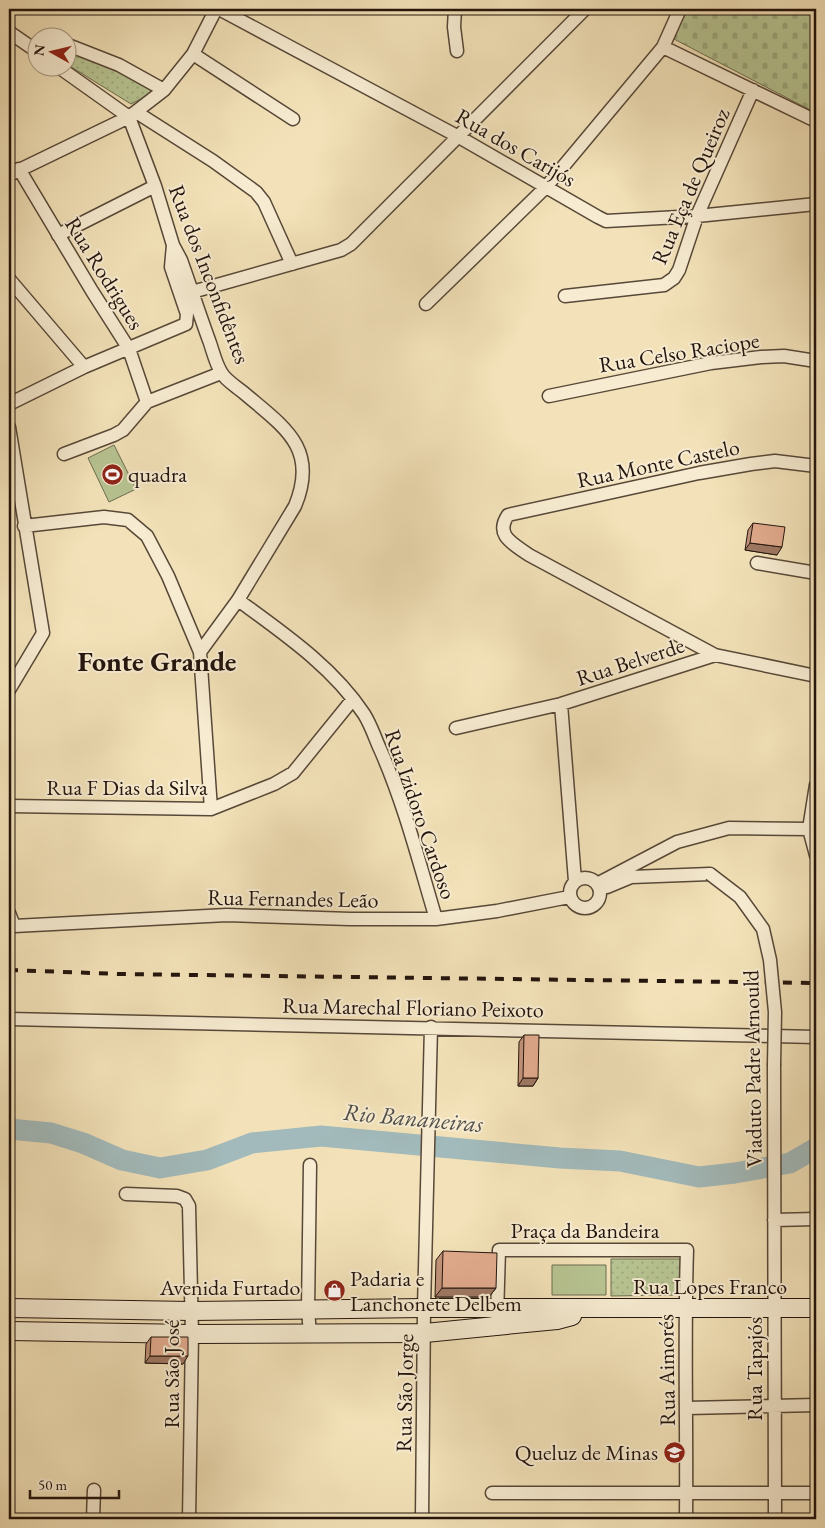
<svg xmlns="http://www.w3.org/2000/svg" width="825" height="1528" font-family="'EB Garamond',serif">
<style>
.green{fill:#b7c492;stroke:#6d6c50}
.cemetery{fill:url(#cemetery-stones);stroke:#6d6c50}
.park{fill:url(#park-dots);stroke:#6d6c50}
.lines{fill:none;stroke-linecap:round;stroke-linejoin:round}
.river{stroke:#a2babb;stroke-width:21}
.street-casing{stroke:#574838;stroke-width:15}
.secondary-casing{stroke:#23140d;stroke-width:20}
.street{stroke:#f7ecd2;stroke-width:12}
.secondary{stroke:#f7ecd2;stroke-width:18}
.rail{stroke:#23140d;stroke-width:4;stroke-dasharray:9 9;stroke-linecap:butt}
.street-bridge-casing{stroke:#574838;stroke-width:15;stroke-linecap:butt}
.street-bridge{stroke:#f7ecd2;stroke-width:12}
.wall{fill:#c2937a;stroke:#23140d}
.shaded-wall{fill:#9e7863;stroke:#23140d}
.building{fill:#e2ab8e;stroke:#23140d}
.labels{text-anchor:middle;stroke-width:4;stroke-linejoin:round;paint-order:stroke}
.street-label{font-size:22px;fill:#23140d;stroke:#f7ecd2}
.poi-label{font-size:22px;fill:#23140d;stroke:#f7ecd2;text-anchor:start}
.water-label{font-size:24px;font-style:italic;fill:#4f4e4a;stroke:#f7ecd2}
.district-label{font-size:28px;font-weight:bold;fill:#23140d;stroke:#f7ecd2}
</style>
<defs>
<pattern id="cemetery-stones" width="16" height="16" patternUnits="userSpaceOnUse" patternTransform="scale(1.25)"><rect width="16" height="16" fill="#b7c492"/><path d="M2 7V4a2 2 0 0 1 4 0v3zM10 15v-3a2 2 0 0 1 4 0v3z" fill="#9da87d"/></pattern>
<pattern id="park-dots" width="8" height="8" patternUnits="userSpaceOnUse" patternTransform="scale(1.25)"><rect width="8" height="8" fill="#b7c492"/><path d="M2 2h.1M6 6h.1" fill="none" stroke="#9da87d" stroke-width="1.8" stroke-linecap="round"/></pattern>
</defs>
<rect width="100%" height="100%" fill="#f3e2b9"/>
<filter id="stains"><feTurbulence type="fractalNoise" baseFrequency=".004" numOctaves="4"/><feColorMatrix values="0 0 0 0 .2 0 0 0 0 .09 0 0 0 0 .02 0 0 0 .5 -.17"/></filter>
<radialGradient id="worn" r=".72"><stop offset=".6" stop-color="#630" stop-opacity="0"/><stop offset="1" stop-color="#630" stop-opacity=".3"/></radialGradient>
<path class="green" d="M114,445L136,489L109,502L88,458Z
M552,1265H606V1295H552Z"/>
<path class="cemetery" d="M686,9H816V113L672,38Z"/>
<path class="park" d="M68,50L168,85L131,104L68,65Z
M611,1259H681L680,1295L611,1296Z"/>
<g class="lines">
<path class="river" d="M9,1129L51,1133L83,1143L122,1160L160,1168L207,1160L252,1143L321,1136L560,1158L620,1161L699,1177L735,1173L790,1163L816,1148"/>
<defs>
<path id="street" d="M219,9L459,137L598,217L606,221L697,216L816,204
M455,9L454,27L457,51
M9,32L38,52
M68,45L119,65L164,90
M663,47L816,121
M193,54L293,119
M60,68L129,117
M136,112L213,161L256,192L264,202L292,264
M129,117L155,186L173,245L181,260C191,288 200,316 210,343C213,352 216,364 221,372C225,380 237,387 244,393C284,427 319,448 295,506L238,600L200,652L211,809
M19,169L92,291L129,349L147,402
M9,175L129,117L164,90L193,54L216,9
M58,235L155,186
M9,279L84,367
M192,292L341,250L351,244L585,9
M565,296L664,285L674,278L679,270L697,216L753,90
M426,304L546,187L663,47L680,9
M549,396L711,363L761,357L784,356L816,361
M9,404L84,367L186,324L187,314L171,267L173,245
M9,427L43,633L9,690
M64,454L114,435L123,430L147,402L221,373
M24,526L104,517L128,520L147,536L168,576L200,652
M757,563L816,573
M238,600C283,633 333,667 364,714C371,725 375,738 380,749C404,803 419,862 436,919
M715,655L529,555C514,544 494,536 508,515L699,473L751,464L775,461L816,466
M561,704L575,881
M456,728L561,704L715,655L816,676
M816,785L809,829L816,855
M9,806L211,809L274,784L293,773L353,699
M570 893a15 15 0 1 1 30 0a15 15 0 1 1-30 0Z
M597,884L677,842L729,828L809,829
M607,887L631,877L710,874
M9,913L14,926L227,915L350,919H436L497,911L569,897
M9,1019L816,1037
M774,1065L775,1519
M126,1194L177,1196L185,1199L189,1206L192,1334L189,1519
M774,1220L816,1219
M497,1316L499,1250H687C684,1340 687,1429 686,1519
M310,1334L308,1310L310,1165
M687,1408L816,1405
M492,1493H816
M93,1519L94,1490
M422,1519L424,1308L431,1027"/>
<path id="secondary" d="M9,1308L191,1311L424,1308H816
M9,1331L192,1334L425,1333L557,1320L572,1316"/>
</defs>
<use href="#street" class="street-casing"/>
<use href="#secondary" class="secondary-casing"/>
<use href="#street" class="street"/>
<use href="#secondary" class="secondary"/>
<path class="rail" d="M9,970L120,974L816,983"/>
<defs>
<path id="street-bridge" d="M710,874L740,897L763,929L770,960L775,1012L774,1065"/>
</defs>
<use href="#street-bridge" class="street-bridge-casing"/>
<use href="#street-bridge" class="street-bridge"/>
</g>
<path class="wall" d="M753,523L777,555L745,550L748,530Z
M524,1035L538,1078L533,1086H518L519,1042Z
M443,1251L496,1288L489,1297H435L436,1260Z
M151,1337L183,1364L145,1363L146,1344Z"/>
<path class="shaded-wall" d="M750,543L782,547L777,555L745,550Z
M523,1078H538L533,1086H518Z
M442,1288H496L489,1297H435Z
M150,1356H188L183,1364L145,1363Z"/>
<path class="building" d="M753,523L785,527L782,547L750,543Z
M524,1035H539L538,1078H523Z
M443,1251L497,1253L496,1288H442Z
M151,1337H188V1356H150Z"/>
<defs>
<symbol id="stadium-disc" viewBox="-11 -11 22 22"><circle r="9.5" fill="#8f2418" stroke="#f7ecd2"/><path d="M0-5a6.5 5 0 1 0 0 10a6.5 5 0 1 0 0-10ZM-3.5-1.8h7v3.6h-7Z" fill="#fff"/></symbol>
<symbol id="shop-disc" viewBox="-11 -11 22 22"><circle r="9.5" fill="#8f2418" stroke="#f7ecd2"/><path d="M-5-2.5h2.3a2.7 3.5 0 0 1 5.4 0H5L5.5 6h-11ZM-1.5-2.5h3a1.5 2.3 0 0 0-3 0Z" fill="#fff"/></symbol>
<symbol id="school-disc" viewBox="-11 -11 22 22"><circle r="9.5" fill="#8f2418" stroke="#f7ecd2"/><path d="M0-5L7-2L0 1L-7-2ZM-4 1L0 2.5L4 1V4Q0 6-4 4Z" fill="#fff"/></symbol>
</defs>
<g fill-rule="evenodd">
<use href="#stadium-disc" x="100" y="462" width="25" height="25"/>
<use href="#shop-disc" x="322" y="1278" width="25" height="25"/>
<use href="#school-disc" x="662" y="1440" width="25" height="25"/>
</g>
<g class="labels">
<g class="street-label">
<text transform="translate(516 147) rotate(30)" y="8">Rua dos Carijós</text>
<text transform="translate(690 186) rotate(-67)" y="8">Rua Eça de Queiroz</text>
<text transform="translate(105 273) rotate(58)" y="8">Rua Rodrigues</text>
<text transform="translate(210 274) rotate(69)" y="8">Rua dos Inconfidêntes</text>
<text transform="translate(679 352) rotate(-9)" y="8">Rua Celso Raciope</text>
<text transform="translate(658 463) rotate(-12)" y="8">Rua Monte Castelo</text>
<text transform="translate(630 661) rotate(-18)" y="8">Rua Belverde</text>
<text x="127" y="795">Rua F Dias da Silva</text>
<text transform="translate(421 814) rotate(71)" y="8">Rua Izidoro Cardoso</text>
<text transform="translate(293 898) rotate(1)" y="8">Rua Fernandes Leão</text>
<text transform="translate(413 1007) rotate(1)" y="8">Rua Marechal Floriano Peixoto</text>
<text transform="translate(752 1069) rotate(-91)" y="8">Viaduto Padre Arnould</text>
<text x="585" y="1238">Praça da Bandeira</text>
<text x="710" y="1294">Rua Lopes Franco</text>
<text x="230" y="1295">Avenida Furtado</text>
<text transform="translate(754 1369) rotate(-90)" y="8">Rua Tapajós</text>
<text transform="translate(666 1370) rotate(-91)" y="8">Rua Aimorés</text>
<text transform="translate(171 1374) rotate(-90)" y="8">Rua São José</text>
<text transform="translate(404 1393) rotate(-89)" y="8">Rua São Jorge</text>
</g>
<g class="poi-label">
<text x="128" y="482">quadra</text>
<text x="350" y="1286">Padaria e<tspan x="350" dy="25">Lanchonete Delbem</tspan></text>
<text x="658" y="1460" text-anchor="end">Queluz de Minas</text>
</g>
<g class="water-label">
<text transform="translate(413 1118) rotate(5)" y="8">Rio Bananeiras</text>
</g>
<g class="district-label">
<text x="157" y="671">Fonte Grande</text>
</g>
</g>
<rect width="825" height="1528" fill="none" stroke="#f3e2b9" stroke-width="30"/>
<rect x="10" y="10" width="805" height="1508" fill="none" stroke="#23140d" stroke-width="2.5"/>
<rect x="15" y="15" width="795" height="1498" fill="none" stroke="#23140d"/>
<g transform="translate(52 52) rotate(278)"><circle r="24" fill="#f7ecd2" stroke="#a29683"/>
<path d="M0-4L9 19L0 12L-9 19Z" fill="#8f2418"/>
<text y="-8" font-size="14" font-weight="bold" text-anchor="middle" fill="#23140d">N</text>
</g>
<path d="M30 1490v8h89v-8" fill="none" stroke="#23140d" stroke-width="2.5"/>
<text x="38" y="1490" font-size="15" fill="#23140d" stroke="#f7ecd2" stroke-width="4" paint-order="stroke">50 m</text>
<rect width="100%" height="100%" filter="url(#stains)"/>
<rect width="100%" height="100%" fill="url(#worn)"/>
</svg>
